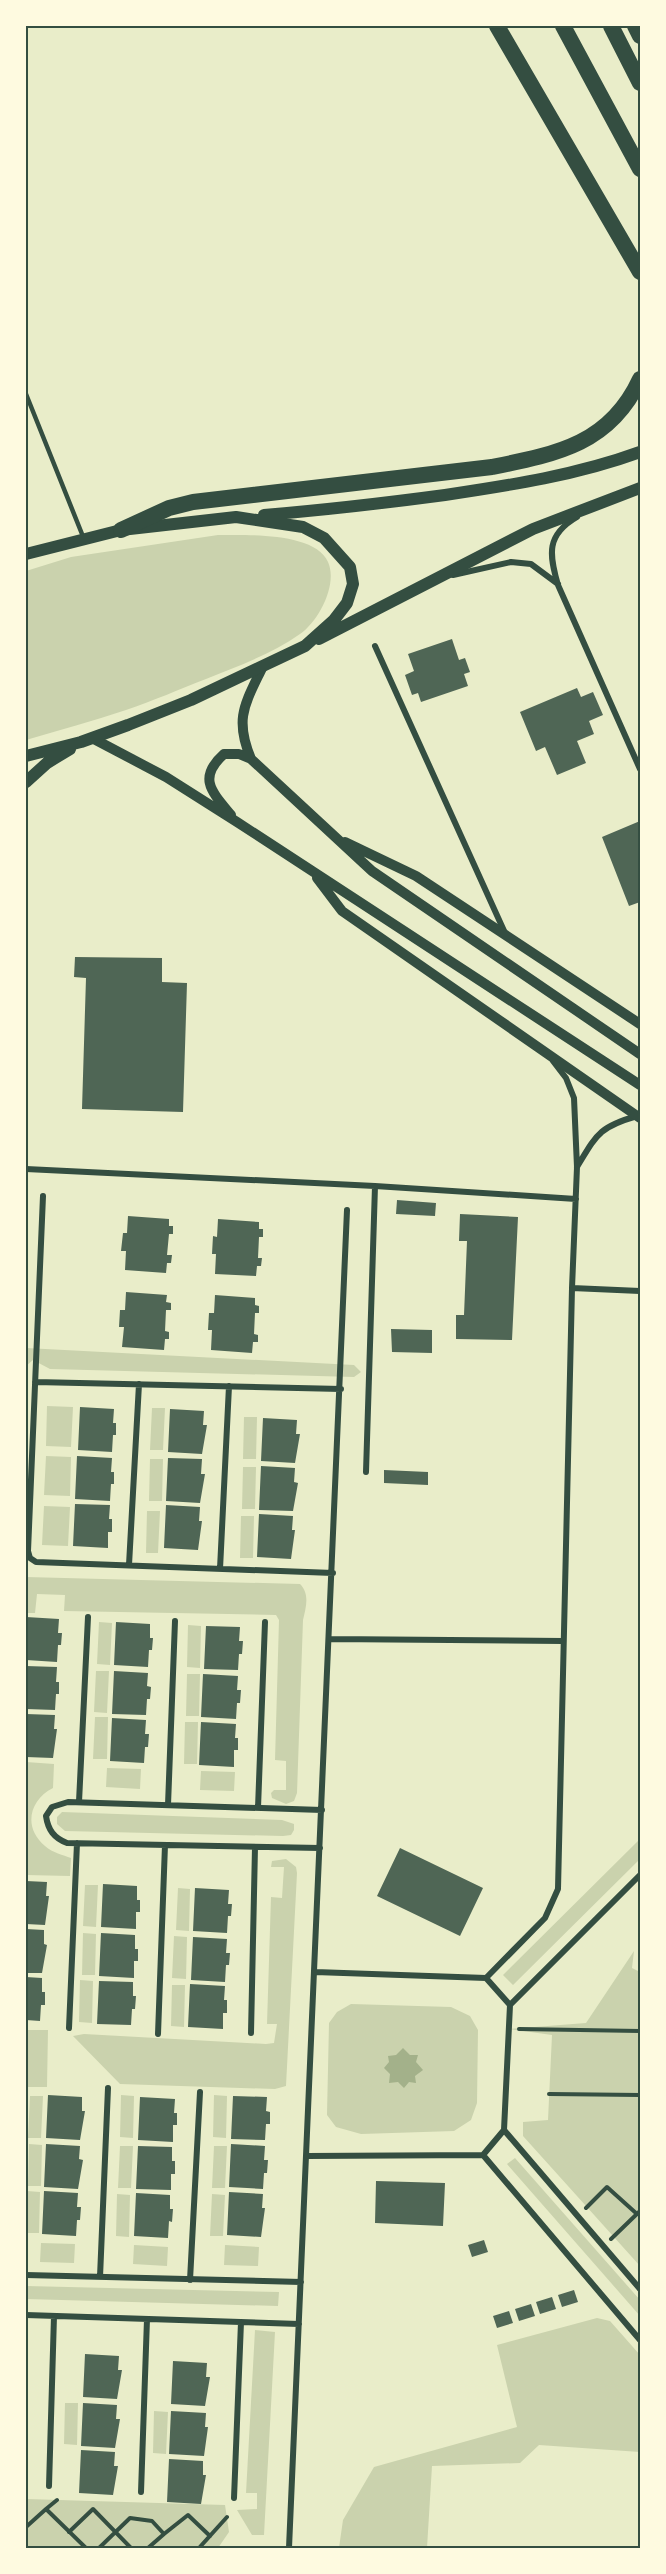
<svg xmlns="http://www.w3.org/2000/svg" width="666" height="2574" font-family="Overpass,sans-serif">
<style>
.green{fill:#cad2ad}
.water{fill:#a3b18a}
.building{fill:#4f6655}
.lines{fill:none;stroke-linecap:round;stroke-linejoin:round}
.path{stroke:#344e41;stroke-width:4}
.service{stroke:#344e41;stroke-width:4.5}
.minor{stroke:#344e41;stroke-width:6}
.tertiary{stroke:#344e41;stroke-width:10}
.secondary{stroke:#344e41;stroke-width:12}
.trunk{stroke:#344e41;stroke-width:16}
.neatline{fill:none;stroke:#344e41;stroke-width:2}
</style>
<rect width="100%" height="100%" fill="#e9edc9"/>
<path class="green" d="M218,535C246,535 315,532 328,562C338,584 319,621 300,634C272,654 238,666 206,679C180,689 153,701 126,710C93,721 59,730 26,740V571L71,557Z
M26,1348L354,1365L361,1372L354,1377L50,1369L33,1360L26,1366Z
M47,1406L73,1407L71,1447L46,1446Z
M152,1408H165L163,1450H150Z
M244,1417H257L256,1459H243Z
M46,1456L71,1457L70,1496L44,1495Z
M150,1459H163L162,1501H149Z
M243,1467H256L255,1509H242Z
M44,1506L70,1507L68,1546L42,1545Z
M147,1511H160L158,1553H146Z
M241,1516H254L253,1558H240Z
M26,1577L300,1584C310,1594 306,1607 303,1620L297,1793L294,1801L286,1804L272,1798L271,1793L274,1790H286V1761L275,1760L279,1620L276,1615L64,1611L65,1595L37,1594L35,1613H26Z
M99,1622L112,1623L110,1665L97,1664Z
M188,1625L201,1626L200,1668L187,1667Z
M96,1671H109L107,1713L94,1712Z
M187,1674H200L199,1716H186Z
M95,1717H108L107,1759H93Z
M185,1722H198L197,1764H184Z
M26,1762L54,1764L53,1788C29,1800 23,1828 45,1846C53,1853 63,1855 71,1858L70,1876L26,1875Z
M107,1768L141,1769L140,1789L106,1787Z
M201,1771L235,1772L234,1791L200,1790Z
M62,1812L282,1820L294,1824V1830L291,1835L283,1836L65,1831L57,1824V1817Z
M640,1839V1859L513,1985L503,1975Z
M286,1859L296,1867L297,1873L286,2086L275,2089L120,2084L73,2036L84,2034L266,2044L274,2043L277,2024H267L271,1897L282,1898L284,1867H271L272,1861Z
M85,1885H98L96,1927L83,1926Z
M178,1888L190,1889L189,1931L176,1930Z
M83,1933L96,1934L95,1975H82Z
M174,1936L187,1937L186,1979L172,1978Z
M634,1951L632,1968L640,1972V2266L523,2136V2122L548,2120L552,2035L509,2029L586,2023Z
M80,1980L93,1981L92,2023L79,2022Z
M172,1985H185L184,2027L171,2026Z
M351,2004L451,2007L470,2016L478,2030L477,2103L471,2120L454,2131L361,2134L336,2127L327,2115L329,2023L337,2012Z
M26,2030H48L47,2087H28L26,2160Z
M121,2095L134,2096L133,2138L120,2137Z
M214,2095L227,2096L226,2138L213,2137Z
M30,2096H43L41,2138H28Z
M29,2144L42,2145L41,2186H28Z
M120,2146H133L131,2188H118Z
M214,2146H227L225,2188H212Z
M515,2158L640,2300V2316L507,2164Z
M27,2191L40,2192L39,2233H26Z
M117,2194L130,2195L129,2237L116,2236Z
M212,2194L225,2195L223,2236H210Z
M41,2243L75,2244L74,2263L40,2262Z
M134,2245L168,2247L167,2266L133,2264Z
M225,2245L259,2247L258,2266L224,2265Z
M26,2286L279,2292L278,2306L26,2299Z
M597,2318L610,2321L640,2355V2452L539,2445L520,2463L432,2466L427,2548H339L343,2520L374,2467L517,2427L497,2345Z
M255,2330L275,2332L264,2535H252L237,2510L257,2509V2493H246Z
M65,2403H78L77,2445L64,2444Z
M154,2411L168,2412L166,2454L153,2453Z
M26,2499L225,2505L229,2532L218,2548H26Z"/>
<path class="water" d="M403,2048L410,2055H418L416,2062L423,2070L415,2076L416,2083L409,2082L404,2088L398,2082L389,2083L390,2074L384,2068L389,2062L388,2056L396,2055Z"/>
<path class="building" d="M452,639L459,660L465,658L470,672L464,674L468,686L421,702L418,693L412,695L405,675L414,671L408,654Z
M577,688L581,697L593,692L603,715L589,721L594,734L577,741L586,763L557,775L545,747L536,751L520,712Z
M640,821V902L629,906L602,837Z
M75,957L162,958V982L187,983L183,1112L82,1109L86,978L74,977Z
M397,1200L436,1203L435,1216L396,1214Z
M460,1214L518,1217L512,1340L456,1339V1315H464L467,1241H459Z
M128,1216L169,1219V1226H173V1234H169L167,1255H172L171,1263H167L166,1273L125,1270L126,1251H121L123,1233H127Z
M218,1219L259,1222V1229H263V1237H259L258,1258H262L261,1266H257L256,1276L215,1274L216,1254H212L213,1236L217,1237Z
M126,1292L167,1295L166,1302L171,1303V1310H166L165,1331L169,1332V1339H165L164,1350L122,1347L124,1327H119L120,1310H125Z
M215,1295L255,1298V1305L259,1306V1313H255L254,1334L258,1335V1342H253L252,1353L211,1350L212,1330H208L209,1313H214Z
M391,1329L432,1330V1353L392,1352Z
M80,1407L114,1409L113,1423H116V1435H113L112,1452L78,1450Z
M170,1409L204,1411L203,1425H207L202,1454L168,1452Z
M263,1418L297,1420L296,1434H300L295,1463L261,1461Z
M77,1456L112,1458L111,1472H114V1484H111L110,1501L75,1499Z
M168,1458L202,1459L201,1474H205L200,1503L166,1501Z
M261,1466L295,1468L294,1482L298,1483L293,1511L259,1510Z
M384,1470L428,1472V1485L384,1483Z
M75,1504L110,1505L109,1519H112V1532H108V1548L73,1546Z
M166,1505L200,1507L199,1521H202L198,1550L164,1548Z
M259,1514L293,1516L292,1530H295L291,1559L257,1557Z
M26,1617L59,1619L58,1633H62L61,1645H58L57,1662L26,1660Z
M116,1622L150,1624V1638H153L152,1650H149L148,1667L114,1665Z
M206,1626L240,1627L239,1641H243L242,1654H239L238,1670L204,1669Z
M26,1666L57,1667L56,1682H59V1694H56L55,1710L26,1709Z
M114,1671L148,1673L147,1686L151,1687L150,1699H147L146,1715L112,1714Z
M203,1674L238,1676L237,1690H241L240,1703H237L236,1719L201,1717Z
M26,1714L55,1715L54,1729H57L53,1758L26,1757Z
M112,1718L146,1720L145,1734H149L148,1747H145L144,1763L110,1761Z
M201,1722L236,1724L235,1738H238V1750H234V1767L199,1765Z
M400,1848L483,1888L460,1936L377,1896Z
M26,1881L47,1882L46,1896H49L45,1925L26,1924Z
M103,1884L137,1886V1900H140V1912H136V1929L101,1927Z
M195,1888L229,1890L228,1904H232L231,1916H228L227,1933L193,1931Z
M26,1929L44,1930V1944L47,1945L42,1973H26Z
M101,1933L135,1935V1949H138V1961H134V1978L99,1976Z
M193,1937L227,1939L226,1953H230L229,1965H226L225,1982L191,1980Z
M26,1977L42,1978V1992H45V2005H41L40,2021L26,2020Z
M99,1981L133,1982V1996H136L135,2009H132L131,2025L97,2024Z
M190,1984L225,1986L224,2000H227V2013H223V2029L188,2027Z
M48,2095L82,2097V2111H85L80,2140L46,2138Z
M233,2096L267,2097L266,2111L270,2112V2124H266L265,2140L231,2139Z
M140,2097L175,2099L174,2113H177V2125H173V2142L138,2140Z
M46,2144L80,2146L79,2159L83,2160L78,2189L44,2187Z
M231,2144L265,2146L264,2160H268L267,2173H264L263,2189L229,2187Z
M138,2146L172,2147V2161H175V2174H171V2190L136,2189Z
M376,2181L445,2183L443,2226L375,2223Z
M44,2191L78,2193L77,2207H81L80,2220H77L76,2236L42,2234Z
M229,2192L263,2194L262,2208H265L261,2237L227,2235Z
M136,2193L170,2195V2209H173L172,2222L169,2221L168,2238L134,2236Z
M484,2240L488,2252L472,2257L468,2245Z
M574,2290L578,2302L562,2307L558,2295Z
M552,2297L556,2309L540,2314L536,2302Z
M531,2304L535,2316L519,2321L515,2309Z
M509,2311L513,2323L497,2328L493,2316Z
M85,2354L119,2356L118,2370H122L117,2399L83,2397Z
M173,2361L207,2363L206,2377H210L205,2406L171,2404Z
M83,2403L117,2405L116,2419H120L115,2448L81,2446Z
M171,2411L206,2413L205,2427H208L204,2456L169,2454Z
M81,2450L115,2452L114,2466H118L113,2495L79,2493Z
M169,2459L203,2461V2475H206L201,2504L167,2502Z"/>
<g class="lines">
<path class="path" d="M519,2029L640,2031
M549,2094L640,2095
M586,2208L607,2187L637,2214
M611,2239L640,2211
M57,2500L46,2509L86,2548
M26,2527L46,2509
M69,2532L93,2509L131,2548
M99,2548L130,2518L152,2521L164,2534L188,2515L210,2536
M148,2548L164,2534
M199,2548L227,2517"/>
<path class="service" d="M26,394L84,539"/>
<path class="minor" d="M577,517C546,535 549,554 558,585L640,769
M453,575L511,562L531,564L558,584
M375,646L505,933
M577,1167C597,1134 599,1127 637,1116
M26,1169L375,1186L576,1199
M43,1196L28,1551L30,1558L36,1562L333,1573
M572,1288L640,1291
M35,1382L341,1389
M366,1472L375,1186
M129,1565L139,1384
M220,1569L229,1386
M330,1639L563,1641
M79,1802L88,1617
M168,1805L175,1621
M258,1808L265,1622
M320,1848L67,1843C54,1838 48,1830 46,1816L52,1807L68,1802L322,1810
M486,1978L545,1918L558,1889L572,1288L577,1167L574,1098L566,1078L553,1061
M510,2005L640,1875
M69,2028L77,1843
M251,2033L255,1847
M158,2034L165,1845
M504,2130L640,2289
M483,2155L640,2340
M307,2156L483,2155L504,2130L510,2005L486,1978L315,1972
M26,2275L301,2282
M100,2277L108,2088
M190,2280L200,2092
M26,2315L299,2324
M49,2486L54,2316
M141,2492L147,2319
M234,2498L241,2322
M289,2548L347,1210"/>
<path class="tertiary" d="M263,666C245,704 234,718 251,759L372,871L640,1054
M92,738L166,777L237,822L640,1085
M231,815C212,792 197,778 224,754H239L251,759
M345,842L416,876L640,1024
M317,878L342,911L640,1118"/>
<path class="secondary" d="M264,515C325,510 385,503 445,495C512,485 577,475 640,452
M26,554L121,530L236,517L303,527L324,538L350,567L353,584L347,603L334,620L305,646L191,700L128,725L81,742L26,756
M319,639L533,529L640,488
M26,782L47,763L70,749"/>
<path class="trunk" d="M497,26L640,272
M563,26L640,169
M611,26L640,83
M635,26L640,36
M121,530L169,508L193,502L492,467C557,454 610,444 640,379"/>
</g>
<rect width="666" height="2574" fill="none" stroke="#fefae0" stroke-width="54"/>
<rect x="27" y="27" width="612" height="2520" class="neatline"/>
</svg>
